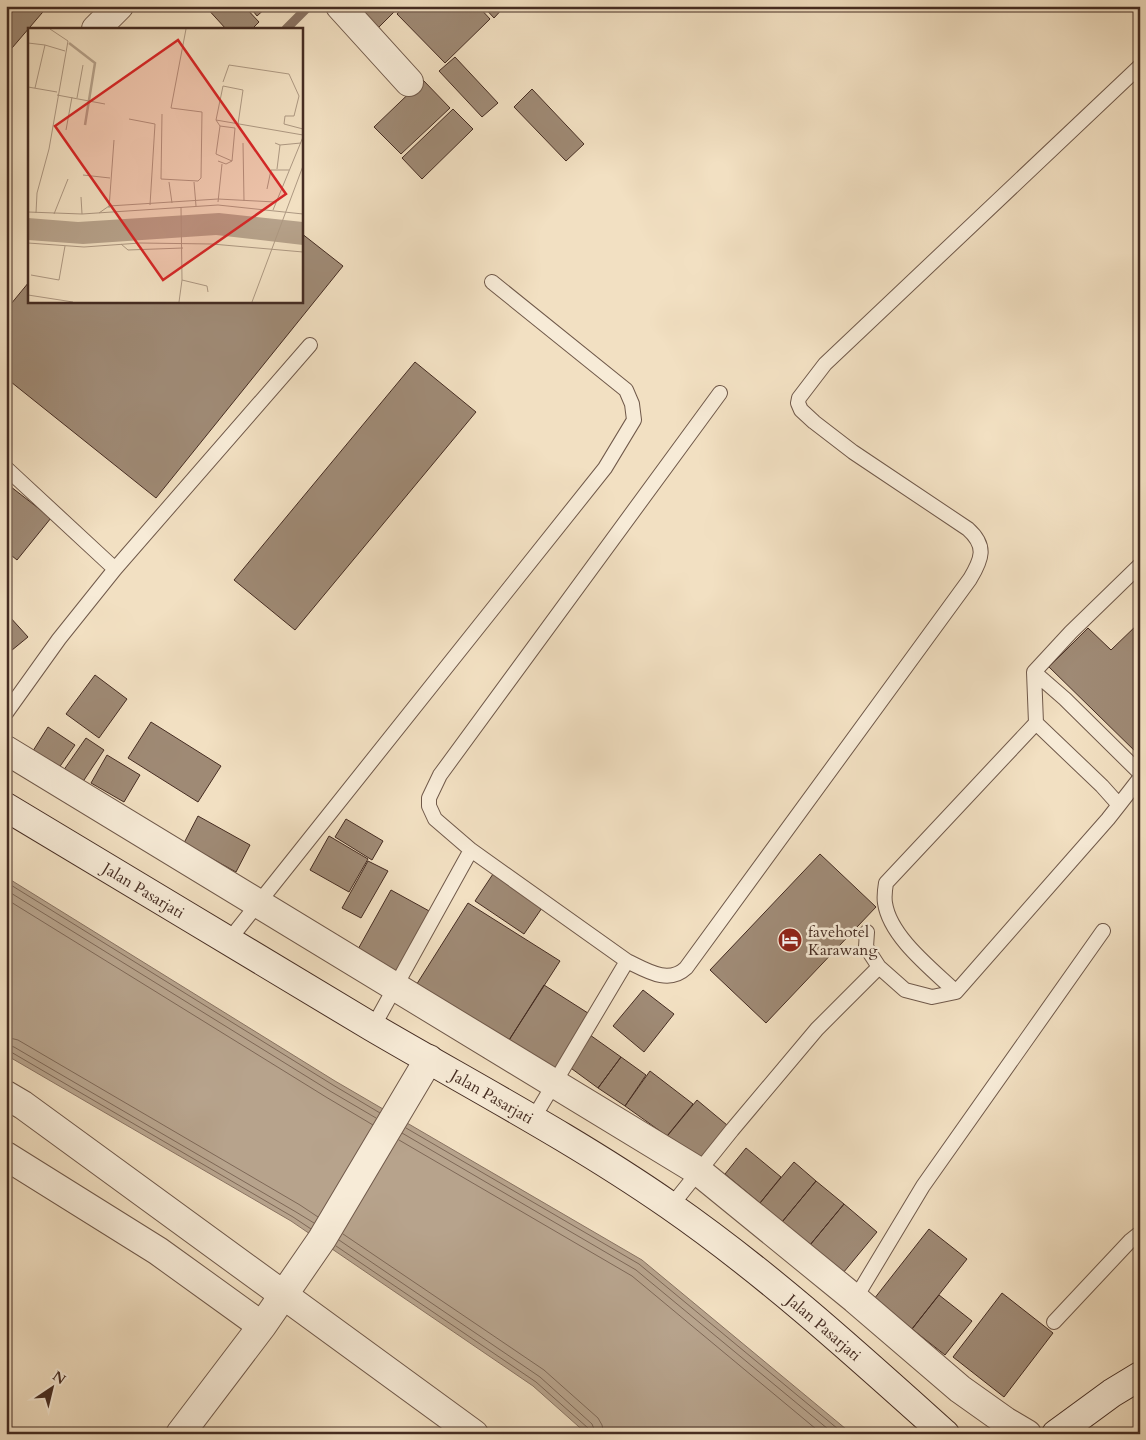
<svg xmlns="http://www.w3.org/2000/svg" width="1146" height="1440" font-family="Cardo,serif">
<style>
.water{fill:#b7a38c;stroke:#897362}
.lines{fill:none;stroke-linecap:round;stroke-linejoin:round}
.shore{stroke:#7e6857;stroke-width:1}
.stream{stroke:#897362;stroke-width:9}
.building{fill:#9f8a75;stroke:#452c22}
.service-casing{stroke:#70594a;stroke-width:16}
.minor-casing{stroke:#70594a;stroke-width:30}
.secondary-casing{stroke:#452c22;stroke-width:30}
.service{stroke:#f7ebd7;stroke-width:14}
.minor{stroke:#f7ebd7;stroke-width:28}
.secondary{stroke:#f7ebd7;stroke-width:28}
.labels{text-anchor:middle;stroke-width:5;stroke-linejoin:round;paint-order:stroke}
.street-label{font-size:16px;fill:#452c22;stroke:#f7ebd7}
.poi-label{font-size:16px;fill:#452c22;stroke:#f7ebd7;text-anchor:start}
.inset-river{fill:none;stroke:#b7a38c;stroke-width:2.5}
.inset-road{fill:none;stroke:#ad9882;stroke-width:1}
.view{fill:#d62828;fill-opacity:0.15;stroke:#d62828;stroke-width:2.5}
.inset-edge{fill:none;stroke:#452c22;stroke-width:2.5}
</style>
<rect width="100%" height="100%" fill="#f2e0c2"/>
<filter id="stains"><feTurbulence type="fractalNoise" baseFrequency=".004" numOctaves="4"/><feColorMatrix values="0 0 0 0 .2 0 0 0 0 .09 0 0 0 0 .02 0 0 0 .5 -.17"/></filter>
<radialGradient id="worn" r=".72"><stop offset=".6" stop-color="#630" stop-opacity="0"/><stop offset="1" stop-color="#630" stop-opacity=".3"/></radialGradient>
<path class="water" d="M6,877L335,1081L642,1260L852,1434H587L533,1386L291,1221L6,1055Z"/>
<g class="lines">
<path class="shore" d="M6,882L333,1085L380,1113
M6,890L330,1091L376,1118
M6,899L326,1097L373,1125
M6,1037L18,1040L300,1205L318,1217
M6,1045L14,1047L296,1212L314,1223
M6,1051L11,1052L293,1217L311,1229
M406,1128L639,1264L844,1434
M402,1133L636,1270L834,1434
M399,1140L632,1276L822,1434
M343,1234L544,1370L598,1418L602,1425L604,1434
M339,1240L540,1377L592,1424L596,1434
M336,1246L536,1382L588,1428L590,1434"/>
<path class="stream" d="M286,29L309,6"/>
</g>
<path class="building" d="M6,6H48L6,55Z
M205,6H244L259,22L252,29H226Z
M249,6H268L257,16Z
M357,6H400L378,28Z
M404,6H478L490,19L445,63L397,14Z
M483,6H505L494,18Z
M455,57L498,103L482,117L439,71Z
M423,80L450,108L401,154L374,127Z
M532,89L584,144L566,161L514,107Z
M453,109L473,129L422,179L402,158Z
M301,233L343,266L156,498L6,378V310L29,282V301H301Z
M415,362L476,412L295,630L234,580Z
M6,483L51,518L17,560L6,551Z
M9,616L28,637L6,655V618Z
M1140,622V756L1049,667L1088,628L1111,650Z
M95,675L127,699L99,738L66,714Z
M151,722L221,766L198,802L128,758Z
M48,727L75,745L56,772L31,754Z
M86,738L104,750L80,786L61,774Z
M107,755L140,775L124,802L91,783Z
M198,816L250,845L236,872L184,843Z
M346,819L383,841L372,860L335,837Z
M329,836L368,859L349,892L310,870Z
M820,854L876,907L766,1023L710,970Z
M368,861L388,871L361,918L342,908Z
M493,874L542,908L524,934L475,901Z
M391,890L431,912L397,974L357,951Z
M468,903L560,961L504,1048L413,990Z
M544,985L591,1015L551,1077L504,1048Z
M643,990L674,1014L644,1052L613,1026Z
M590,1035L621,1057L598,1088L568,1066Z
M621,1057L646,1075L625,1106L598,1088Z
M650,1071L693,1104L667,1136L625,1106Z
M697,1100L727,1125L695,1165L664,1140Z
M746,1148L781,1177L760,1203L725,1174Z
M794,1162L816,1181L782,1222L760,1203Z
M816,1181L844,1204L810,1245L782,1222Z
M844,1204L877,1232L843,1273L810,1245Z
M929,1229L967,1259L912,1329L874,1299Z
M1002,1293L1053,1333L1004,1397L953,1357Z
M939,1295L972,1321L945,1355L912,1329Z"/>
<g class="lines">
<defs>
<path id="service" d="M720,393L440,775L429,798V806L435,819L471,850L627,961C646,970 668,985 686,968L970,579C982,559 987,546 968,529L853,452L814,422L801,410L798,403L799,398L825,364L1140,66
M6,468L115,569
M1140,565L1071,632L1034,672L1065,699L1140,773
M6,713L59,639L115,569L310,345
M1119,805L1140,778
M867,932L866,947L879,967L905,990L932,997L956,992L1108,819L1119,805L1102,786L1036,723
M229,940L605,468L634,420L632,404L626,390L492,282
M956,992C932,969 890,937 885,903C884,897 885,889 886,883L1036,723L1034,672
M373,1027L471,850
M533,1119L627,961
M671,1206L732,1130L817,1029L879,967
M855,1299L923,1186L1103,931
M1054,1322L1130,1241L1140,1233"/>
<path id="minor" d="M340,6L409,82
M96,29L119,6
M6,750L698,1171L855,1299L960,1389L1005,1421L1027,1434
M6,1095L23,1105L474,1434
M6,1156L158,1251L262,1326
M180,1434L262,1326L322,1239L429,1059"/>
<g id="secondary">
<path id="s1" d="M6,807C128,880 250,954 372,1027C471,1085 574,1139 669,1205C767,1273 856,1354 945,1434"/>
<path d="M1056,1434L1112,1393L1140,1376"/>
</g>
</defs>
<use href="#service" class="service-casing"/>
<use href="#minor" class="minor-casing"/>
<use href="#secondary" class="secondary-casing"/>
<use href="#service" class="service"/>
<use href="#minor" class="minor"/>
<use href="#secondary" class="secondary"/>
</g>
<defs>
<symbol id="hotel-disc" viewBox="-11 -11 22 22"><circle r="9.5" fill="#8f2418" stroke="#f7ebd7"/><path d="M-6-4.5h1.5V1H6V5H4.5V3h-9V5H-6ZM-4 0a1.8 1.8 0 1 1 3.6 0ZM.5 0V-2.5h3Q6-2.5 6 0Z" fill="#fff"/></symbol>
</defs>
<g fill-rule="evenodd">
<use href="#hotel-disc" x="776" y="926" width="28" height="28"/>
</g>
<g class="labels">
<g class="street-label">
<text dy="6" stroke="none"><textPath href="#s1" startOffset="161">Jalan Pasarjati</textPath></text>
<text dy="6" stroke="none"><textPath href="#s1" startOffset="566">Jalan Pasarjati</textPath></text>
<text dy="6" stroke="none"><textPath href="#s1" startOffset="971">Jalan Pasarjati</textPath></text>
</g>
<g class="poi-label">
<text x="808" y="937">favehotel<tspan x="808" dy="18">Karawang</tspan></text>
</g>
</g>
<g transform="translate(28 28)">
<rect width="275" height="275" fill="#f2e0c2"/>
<path d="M191,185L275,194V217L188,207L55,216L0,212V190L50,194Z" fill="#b7a38c"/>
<path class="inset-river" d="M41,15L67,35L57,97"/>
<path class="inset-road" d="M0,15L17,17M195,54L201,37L261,46L271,68L266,88H257L256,96L275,101M0,59L29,64M7,60L17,17L37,23M29,67L77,76M49,70L55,37M134,86L133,151L170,153L173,150L174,84L143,80L158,1M101,91L127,96L122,177M188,92L192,98L188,126L204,133M210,96L215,62L195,58L188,92L275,107M192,98L207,100L204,133M38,102L44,69M215,115L216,173M247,115L252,117L249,141M252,117L273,115M190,133L198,136L204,133M55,147L82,150M141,154L144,175M166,154L168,178M239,161L243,142H261M53,169L54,186M190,174L194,136M81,180L86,112M245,182L275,109M0,184L54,186L190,177L275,186M8,185L9,165L21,121L40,13L22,1M71,185L81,178L190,171L247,174M26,186L40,151M0,215L56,219L112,215L184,216L275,224M93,216L100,222L155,220M3,247L31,252L37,218M154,252L179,258L180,264M0,267L45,274M151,274L154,252L153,179M224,274L275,138"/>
<path class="view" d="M150,12L258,166L135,252L27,98Z"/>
<rect width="275" height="275" class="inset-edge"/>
</g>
<rect width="1146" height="1440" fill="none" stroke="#f2e0c2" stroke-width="25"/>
<rect x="8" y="8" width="1131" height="1425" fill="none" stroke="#452c22" stroke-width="2.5"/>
<rect x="12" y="12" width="1121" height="1415" fill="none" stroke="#452c22"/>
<g transform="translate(52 1388) rotate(35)" stroke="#f7ebd7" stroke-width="4" paint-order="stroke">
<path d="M0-4L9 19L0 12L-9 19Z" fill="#452c22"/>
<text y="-8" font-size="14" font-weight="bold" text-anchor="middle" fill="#452c22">N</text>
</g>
<rect width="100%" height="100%" filter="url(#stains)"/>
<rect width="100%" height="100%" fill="url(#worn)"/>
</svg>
